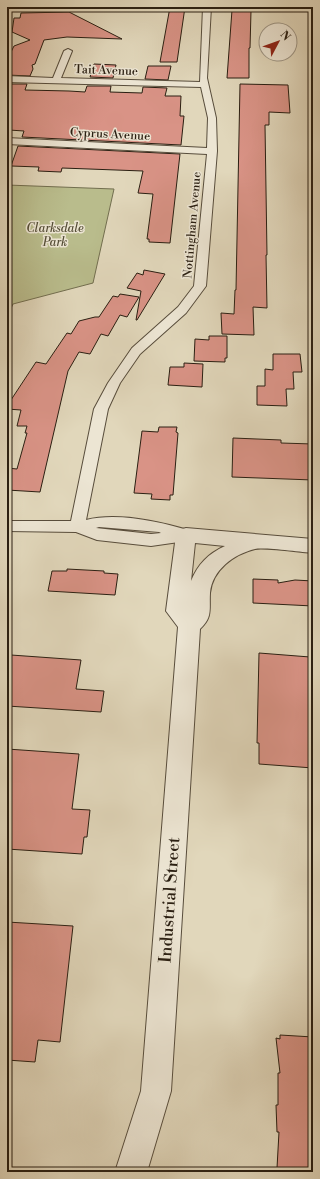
<svg xmlns="http://www.w3.org/2000/svg" width="320" height="1179" font-family="'Libre Bodoni',serif">
<style>
.green{fill:#b9bc8c;stroke:#726e4f}
.building{fill:#d99386;stroke:#2a1f12}
.lines{fill:none;stroke-linecap:round;stroke-linejoin:round}
.minor-casing{stroke:#584d3c;stroke-width:2}
.tertiary-casing{stroke:#584d3c;stroke-width:2}
.minor{fill:#ece5d3;fill-rule:evenodd}
.tertiary{fill:#ece5d3;fill-rule:evenodd}
.labels{text-anchor:middle;stroke-width:3;stroke-linejoin:round;paint-order:stroke}
.far-street-label{font-size:12px;fill:#2a1f12;stroke:#ece5d3}
.far-park-label{font-size:12px;font-style:italic;fill:#554e37;stroke:#ece5d3}
.near-street-label{font-size:17px;fill:#2a1f12;stroke:#ece5d3}
</style>
<rect width="100%" height="100%" fill="#e1d7bb"/>
<filter id="stains"><feTurbulence type="fractalNoise" baseFrequency=".005" numOctaves="4"/><feColorMatrix values="0 0 0 0 .2 0 0 0 0 .09 0 0 0 0 .02 0 0 0 .5 -.17"/></filter>
<radialGradient id="worn" r=".72"><stop offset=".6" stop-color="#630" stop-opacity="0"/><stop offset="1" stop-color="#630" stop-opacity=".3"/></radialGradient>
<path class="green" d="M7,185L114,189L93,283L13,304L7,317Z"/>
<path class="building" d="M170,7H185L177,62H160Z
M232,10L251,11L250,48H249V78H227Z
M69,12L122,39L67,37L44,40L35,64L32,65L33,69L30,76L7,75V60L14,46L30,40L12,32L14,18H20L21,13Z
M94,64L116,65L113,78L90,77Z
M148,66H171L168,80L145,79Z
M7,84H27L25,90L69,91L85,92L87,86H111L110,92L142,93L143,87L167,88L165,96H181L180,116H184L181,145L22,137L24,131L9,130L7,132Z
M240,84L288,85L290,113L269,112V125H265L267,255H266L267,308L253,307L254,335L222,334L221,313L234,314L235,290H236Z
M18,146L180,154L170,243L149,242V239H147L153,194L138,193L143,171L62,168L61,172L38,171L39,167L11,166Z
M144,270L165,274L137,320H136L141,291L127,288L137,273L143,275Z
M120,294L139,297L127,317L120,315L108,336L101,334L90,354L79,352L68,371L40,492L7,490V468L17,469L27,433H25L27,426H17L21,410L7,409V406L36,362L46,364L67,333L71,334L79,321L95,317H99L113,296L118,297Z
M209,336H227V358H225V362L194,361L195,339L209,340Z
M273,354H300L302,372H293L294,389H286L287,406L257,405V386H265V369L273,370Z
M184,363L203,364L202,387L168,385L170,367H184Z
M159,427H177L176,432L178,433L173,495H170V500L151,499L152,494L134,493L142,431L158,432Z
M233,438L281,440V443L313,444V480L232,477Z
M67,569L104,571V573L118,574L115,595L48,591L52,571H67Z
M253,579L278,580V583L295,580L313,581V606L253,603Z
M259,653L310,657L313,768L259,764V743H257Z
M11,655L81,660L76,689L104,691L101,712L7,706V672Z
M7,749L79,754L72,809L90,810L87,837H84L82,854L7,849Z
M7,922L73,926L60,1042L38,1040L35,1062L7,1060Z
M280,1035L313,1037V1172H280V1169L277,1168L279,1132H277L276,1105H278V1073H280L276,1038L280,1039Z"/>
<g class="lines">
<defs>
<path id="minor" d="M203,7H211L207,78L216,118L217,151L206,286L186,313L140,354L120,383L108,409L86,520C118,512 161,522 191,531L194,535L191,539L186,541L151,546L97,540L76,532L7,531V521H71L94,409L108,383L132,348L178,307L194,286L207,154L7,144V138L207,148L208,118L201,87L7,82V76L53,78L64,51L68,49L72,51L61,78L200,82ZM99,527L159,532L161,533L151,534L96,528Z"/>
<path id="tertiary" d="M186,528L313,539V553C301,552 264,547 255,549C234,554 212,570 210,593C209,609 213,617 200,629L171,1091L147,1172H115L141,1091L178,627L166,611L176,535L179,530ZM195,543L225,546C208,554 198,564 191,581Z"/>
</defs>
<use href="#minor" class="minor-casing"/>
<use href="#tertiary" class="tertiary-casing"/>
<use href="#minor" class="minor"/>
<use href="#tertiary" class="tertiary"/>
</g>
<g class="labels">
<g class="far-street-label">
<text transform="translate(106 70) rotate(2)" y="4">Tait Avenue</text>
<text transform="translate(110 134) rotate(3)" y="4">Cyprus Avenue</text>
<text transform="translate(192 225) rotate(-85)" y="4">Nottingham Avenue</text>
</g>
<g class="far-park-label">
<text x="55" y="232">Clarksdale<tspan x="55" dy="14">Park</tspan></text>
</g>
<g class="near-street-label">
<text transform="translate(169 900) rotate(-86)" y="6">Industrial Street</text>
</g>
</g>
<rect width="320" height="1179" fill="none" stroke="#e1d7bb" stroke-width="24"/>
<rect x="8" y="8" width="304" height="1163" fill="none" stroke="#2a1f12" stroke-width="2"/>
<rect x="12" y="12" width="296" height="1155" fill="none" stroke="#2a1f12"/>
<g transform="translate(278 42) rotate(49)"><circle r="19" fill="#ece5d3" stroke="#9e9686"/>
<path d="M0-3L7 15L0 10L-7 15Z" fill="#8f2418"/>
<text y="-6" font-size="11" font-weight="bold" text-anchor="middle" fill="#2a1f12">N</text>
</g>
<rect width="100%" height="100%" filter="url(#stains)"/>
<rect width="100%" height="100%" fill="url(#worn)"/>
</svg>
